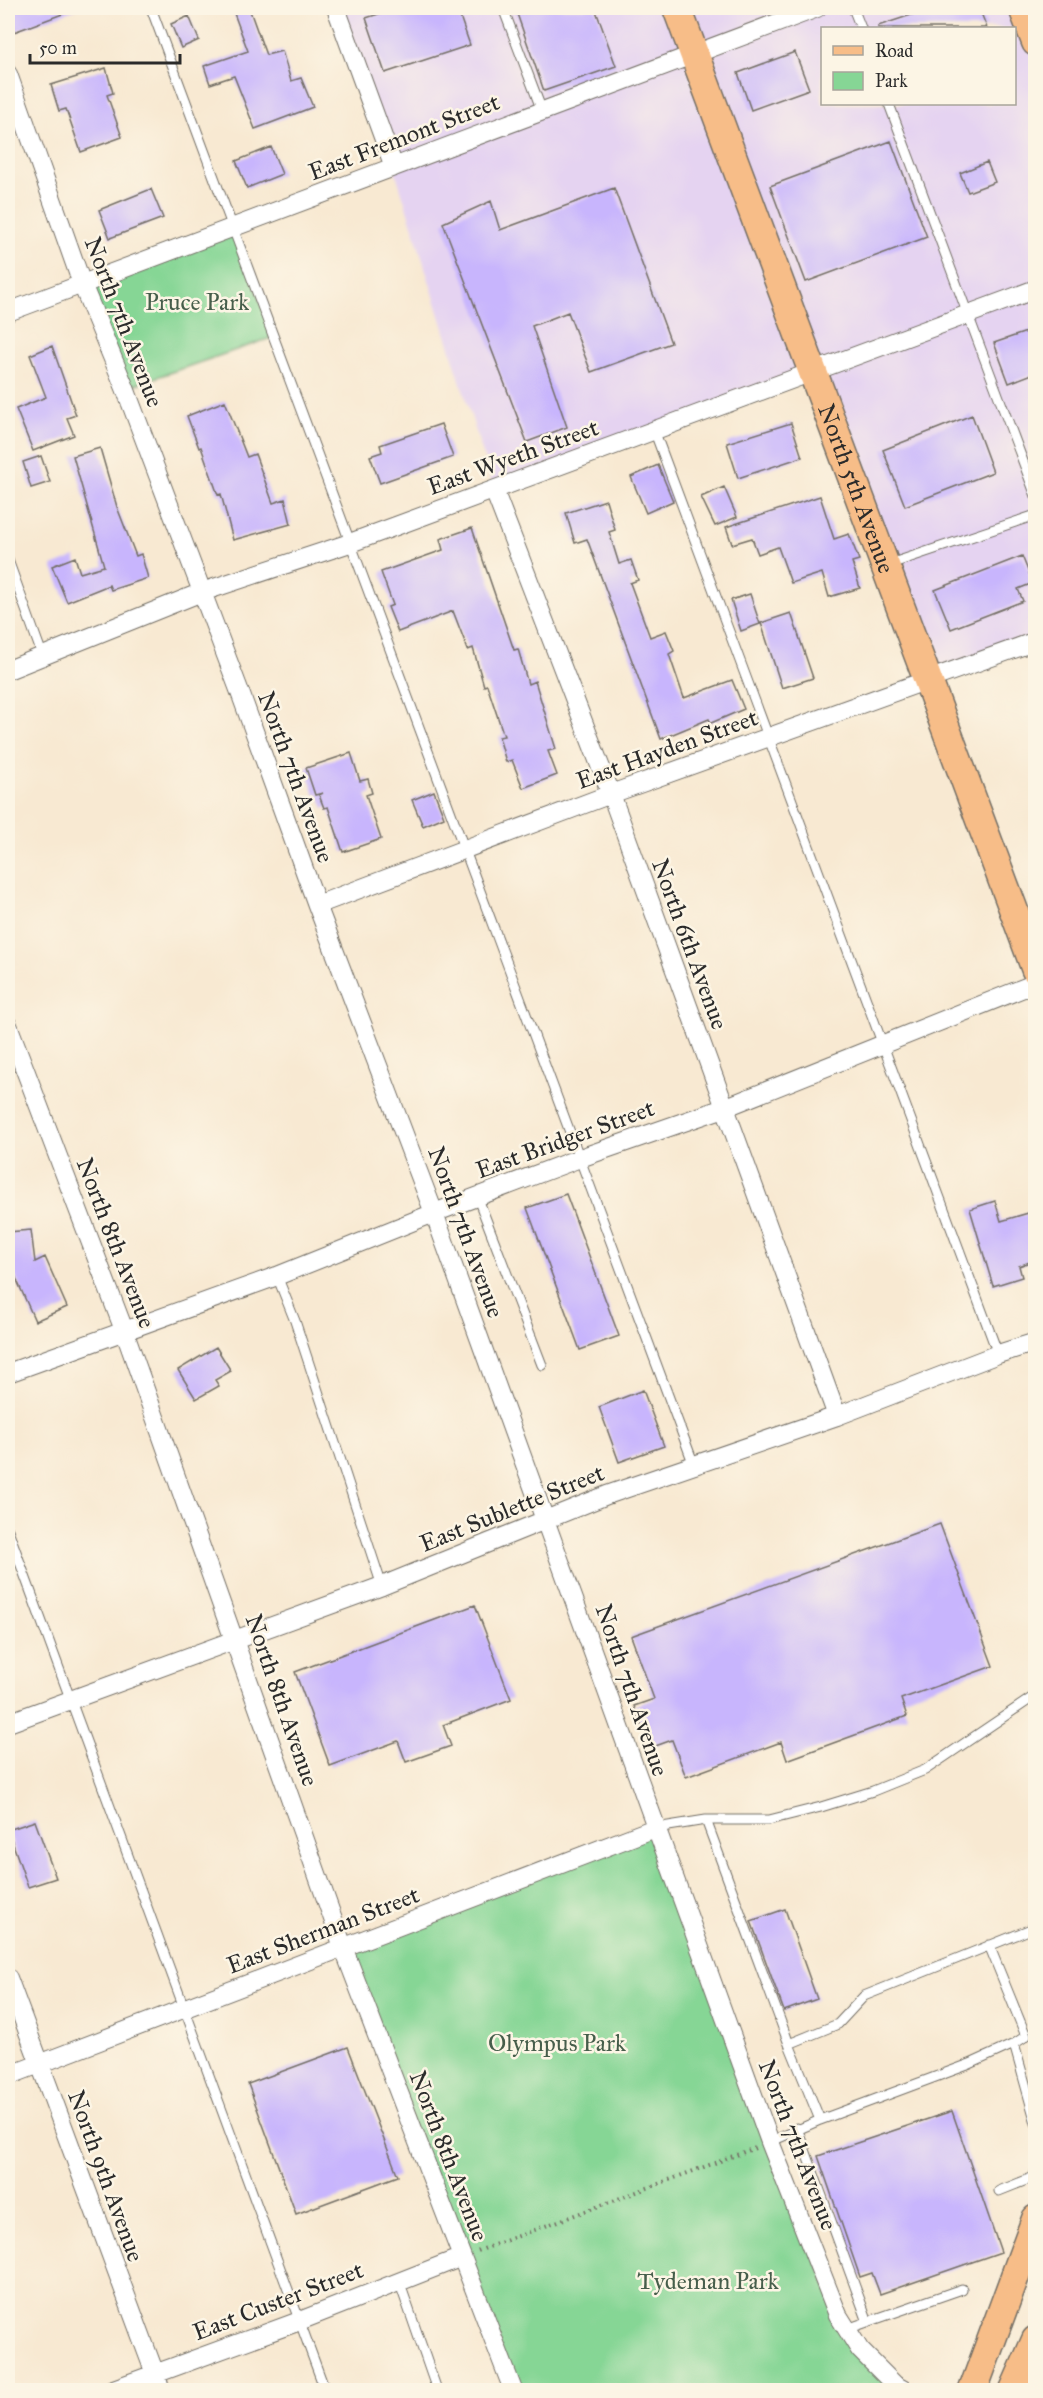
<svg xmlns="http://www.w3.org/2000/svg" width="1043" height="2398" font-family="'IM FELL Great Primer',serif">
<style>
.built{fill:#e5d3f1;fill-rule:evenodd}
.green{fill:#86d695;stroke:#588060;stroke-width:1.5}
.building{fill:#c8b5fd}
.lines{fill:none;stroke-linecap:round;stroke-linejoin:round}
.lane-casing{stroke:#736e65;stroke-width:11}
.street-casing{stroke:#736e65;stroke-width:20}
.primary-casing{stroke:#736e65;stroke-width:31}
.path{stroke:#736e65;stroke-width:4;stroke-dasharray:1.5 4.5;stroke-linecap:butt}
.lane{stroke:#fff;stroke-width:9}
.street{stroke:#fff;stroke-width:18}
.primary{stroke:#f7bd88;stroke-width:28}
.labels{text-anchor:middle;stroke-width:5;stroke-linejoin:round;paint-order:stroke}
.street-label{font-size:24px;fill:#2b2b2b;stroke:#fcf5e5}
.park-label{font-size:24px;fill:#465e4b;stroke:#fcf5e5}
</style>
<rect width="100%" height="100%" fill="#fcf5e5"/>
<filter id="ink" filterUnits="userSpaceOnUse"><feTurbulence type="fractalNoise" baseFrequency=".0167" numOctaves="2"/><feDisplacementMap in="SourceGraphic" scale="12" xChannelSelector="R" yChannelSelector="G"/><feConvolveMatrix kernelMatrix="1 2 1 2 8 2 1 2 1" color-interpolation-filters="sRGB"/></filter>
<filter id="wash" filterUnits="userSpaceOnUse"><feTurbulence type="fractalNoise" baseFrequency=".008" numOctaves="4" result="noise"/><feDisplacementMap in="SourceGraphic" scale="24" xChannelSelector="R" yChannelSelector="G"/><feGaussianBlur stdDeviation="1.35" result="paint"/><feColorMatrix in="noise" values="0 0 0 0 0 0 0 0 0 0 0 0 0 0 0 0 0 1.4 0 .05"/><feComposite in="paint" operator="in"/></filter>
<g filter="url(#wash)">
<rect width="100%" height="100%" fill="#f8e9d2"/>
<path class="built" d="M336,8H1035V642L928,681L812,371L494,490L394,167ZM822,28H1014V104H822Z"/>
<path class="green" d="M233,227L274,337L125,388L82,284Z
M655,1828L838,2315L898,2390H513L343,1947Z"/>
<g id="blocks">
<path class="building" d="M8,8H76V9L14,32L8,14Z
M232,8H249L266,55L282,51L291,81L301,78L313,107L255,129L234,76L210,84L204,66L248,51Z
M397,8H457L470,45L385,73L366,18Z
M515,8H595L616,66L544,91Z
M932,8H979L987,28H878V26Z
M189,16L199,40L181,48L171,24Z
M795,52L809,89L751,110L738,73Z
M106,68L113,93L107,95L122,137L81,152L66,109L59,111L51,85Z
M891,141L927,237L806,282L770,186Z
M271,147L282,174L247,188L236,161Z
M987,162L995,182L968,192L960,173Z
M614,188L671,343L591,372L568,312L532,326L567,427L527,442L443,223L491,201L500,230Z
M151,189L163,218L110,238L99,210Z
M1035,329V373L1009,383L994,343Z
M52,346L76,415L67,418L74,435L33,451L16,409L46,397L30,355Z
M225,401L247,457L255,454L273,503L285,499L291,524L233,540L221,494L218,495L201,447L199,448L187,416Z
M972,415L993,472L905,506L883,450Z
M791,423L802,457L738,478L727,443Z
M441,424L453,457L380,483L370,456L382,452L380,445Z
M100,448L117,507L136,556L141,554L148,578L111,590L109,585L67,602L52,566L75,557L80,573L104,566L73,456Z
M41,456L50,482L31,488L23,462Z
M658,465L673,501L646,513L631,477Z
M724,487L737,517L715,526L701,497Z
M820,496L834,539L849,534L859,560L852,562L860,588L829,597L822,573L791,583L778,547L758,554L752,538L732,544L726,527Z
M606,500L615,530L609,532L619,564L631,560L638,580L630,583L650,637L666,631L674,651L669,654L684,698L732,680L744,709L711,723L709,719L661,739L587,539L575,543L566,513Z
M472,528L514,650L518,649L528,684L535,681L556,749L548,751L557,775L523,788L512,760L506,762L499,737L504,736L487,685L484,686L473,648L468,650L453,611L398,632L388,607L393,605L381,572L443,550L440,539Z
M1022,556L1033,583L1018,589L1023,601L951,629L935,590Z
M750,594L760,624L741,631L731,600Z
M791,613L813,678L782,688L761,623Z
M351,753L360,781L368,779L372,793L366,795L381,839L343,852L328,807L324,808L319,795L323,793L315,795L306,768Z
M434,791L444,817L423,826L412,800Z
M566,1194L619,1336L580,1350L527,1208Z
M995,1201L1001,1221L1035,1211V1260L1019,1266L1022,1277L993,1286L970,1209Z
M31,1230L35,1262L45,1257L67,1307L35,1321L8,1260V1232Z
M216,1347L231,1371L215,1380L219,1386L196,1399L178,1370Z
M643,1390L664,1446L619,1462L599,1407Z
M940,1524L993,1666L901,1699L907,1716L787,1760L781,1742L686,1777L672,1740L650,1748L634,1706L654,1699L631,1636Z
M475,1605L511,1699L443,1725L451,1746L406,1762L398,1741L330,1766L295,1672Z
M35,1821L56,1878L28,1887L8,1830Z
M785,1909L817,1999L784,2011L751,1921Z
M348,2047L398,2176L296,2214L248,2084Z
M952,2111L1001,2252L880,2294L872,2273L860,2277L818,2156Z"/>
</g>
</g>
<g filter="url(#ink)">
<use href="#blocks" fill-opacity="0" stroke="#736e65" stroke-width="1.5"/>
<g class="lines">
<defs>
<path id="lane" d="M151,8L694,1465
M503,8L542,111
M853,8L861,28
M889,104L1036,496
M654,430L998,1354
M8,560L43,657
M887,565L1036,515
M477,1196L542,1365
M277,1276L295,1321L382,1586
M8,1530L325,2390
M706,1820L789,2044L820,2120L970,2064L1014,2044L1026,2036L989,1945
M656,1828L706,1820H769L821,1807L873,1791L925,1770L1036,1695
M789,2044L838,2024L864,1996L1036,1927
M1014,2044L1036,2123
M797,2128L868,2322
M770,2142L820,2120
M999,2191L1034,2177L1036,2169
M399,2281L437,2390
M847,2329L962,2289"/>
<path id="street" d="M336,8L394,167
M8,74L82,284L125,388L241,695L317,905L434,1213L770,2142L838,2315L860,2350L895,2385L904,2390
M8,312L817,8
M494,490L611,794L837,1416
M8,670L202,592L350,543L1036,289
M317,905L611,794L1036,641
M8,1025L124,1330L343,1947L513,2390
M8,1373L277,1276L434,1213L580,1158L724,1108L1036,983
M8,1723L382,1586L607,1495L837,1416L998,1354L1036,1342
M8,1978L161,2390
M8,2076L655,1828
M111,2390L297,2322L462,2257"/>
<g id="primary">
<path id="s1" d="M677,8L1036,970"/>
<path d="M1023,8L1036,42"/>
<path d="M973,2390L1036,2219"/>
<path d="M1014,2390L1036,2340"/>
</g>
</defs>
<use href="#lane" class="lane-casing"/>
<use href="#street" class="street-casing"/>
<use href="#primary" class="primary-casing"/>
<path class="path" d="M478,2251L755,2148"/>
<use href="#lane" class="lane"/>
<use href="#street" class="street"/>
<use href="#primary" class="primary"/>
</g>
</g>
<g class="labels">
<g class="street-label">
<text transform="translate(404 137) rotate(-21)" y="8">East Fremont Street</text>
<text transform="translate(124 322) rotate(69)" y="8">North 7th Avenue</text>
<text transform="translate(513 457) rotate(-20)" y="8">East Wyeth Street</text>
<text dy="8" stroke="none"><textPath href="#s1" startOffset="513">North 5th Avenue</textPath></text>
<text transform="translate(667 749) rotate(-20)" y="8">East Hayden Street</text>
<text transform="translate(296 777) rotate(70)" y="8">North 7th Avenue</text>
<text transform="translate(690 944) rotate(70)" y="8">North 6th Avenue</text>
<text transform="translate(565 1139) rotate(-20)" y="8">East Bridger Street</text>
<text transform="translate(466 1232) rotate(70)" y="8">North 7th Avenue</text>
<text transform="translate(116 1243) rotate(69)" y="8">North 8th Avenue</text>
<text transform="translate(512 1508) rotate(-22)" y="8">East Sublette Street</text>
<text transform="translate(632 1690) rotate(71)" y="8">North 7th Avenue</text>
<text transform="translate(282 1700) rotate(71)" y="8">North 8th Avenue</text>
<text transform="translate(323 1930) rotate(-21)" y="8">East Sherman Street</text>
<text transform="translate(798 2145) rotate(69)" y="8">North 7th Avenue</text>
<text transform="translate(449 2156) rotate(69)" y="8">North 8th Avenue</text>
<text transform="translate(106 2176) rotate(70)" y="8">North 9th Avenue</text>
<text transform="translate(278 2301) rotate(-21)" y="8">East Custer Street</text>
</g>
<g class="park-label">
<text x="197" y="310">Pruce Park</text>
<text x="557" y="2051">Olympus Park</text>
<text x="708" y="2289">Tydeman Park</text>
</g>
</g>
<rect width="1043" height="2398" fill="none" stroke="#fcf5e5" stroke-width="30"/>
<rect x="821" y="27" width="195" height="78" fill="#fcf5e5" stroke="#a8a49b" stroke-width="1.5"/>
<rect x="833" y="46" width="30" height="9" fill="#f7bd88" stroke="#a8a49b" stroke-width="1.5"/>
<text x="875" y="57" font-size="18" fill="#2b2b2b">Road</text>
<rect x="833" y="72" width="30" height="18" fill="#86d695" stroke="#a8a49b" stroke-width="1.5"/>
<text x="875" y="87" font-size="18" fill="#2b2b2b">Park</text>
<path d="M30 54v9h150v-9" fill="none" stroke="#2b2b2b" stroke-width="3"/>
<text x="39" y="54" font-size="18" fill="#2b2b2b" stroke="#fcf5e5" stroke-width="4.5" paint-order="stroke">50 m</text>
</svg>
